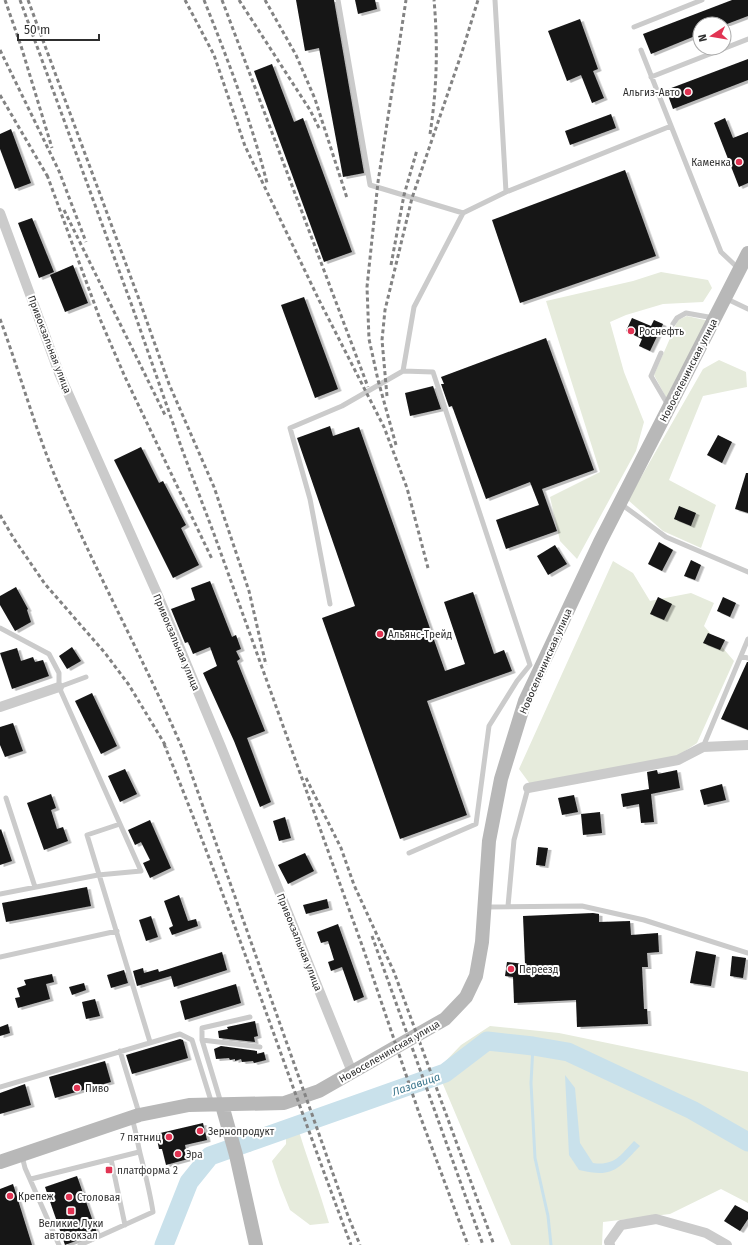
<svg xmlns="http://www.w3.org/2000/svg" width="748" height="1245" font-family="'Fira Sans',sans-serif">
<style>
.green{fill:#e6ebdc}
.water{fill:#c9e1eb}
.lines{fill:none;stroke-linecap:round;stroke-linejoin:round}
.stream{stroke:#c9e1eb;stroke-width:3}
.river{stroke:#c9e1eb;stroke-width:19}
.building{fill:#151515;filter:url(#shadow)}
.service{stroke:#cbcbcb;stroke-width:5}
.minor{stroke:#cbcbcb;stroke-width:10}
.secondary{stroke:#b8b8b8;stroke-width:14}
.rail{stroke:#838383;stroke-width:3;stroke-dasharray:4 3;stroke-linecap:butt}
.poi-dot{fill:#e13453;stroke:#fff;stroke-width:1.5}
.labels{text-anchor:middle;stroke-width:4;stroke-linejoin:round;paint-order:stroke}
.poi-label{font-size:10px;fill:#2e2e2e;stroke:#fff;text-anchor:start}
.street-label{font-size:10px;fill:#2e2e2e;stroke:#fff}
.water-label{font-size:11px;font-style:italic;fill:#3e788e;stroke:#fff}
</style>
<defs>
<filter id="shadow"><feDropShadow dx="3.5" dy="2" stdDeviation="0" flood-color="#0004"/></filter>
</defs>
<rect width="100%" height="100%" fill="#fff"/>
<path class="green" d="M661,272L708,280L712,288L703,302L663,304L626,315L610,322L624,372L644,422L636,451L577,559L560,541L550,497L600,472L546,301L633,281Z
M687,316L709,321L668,401L654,375L678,320Z
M719,360L746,372L747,387L703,396L669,480L716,505L701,548L663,531L628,500L703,369Z
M613,561L633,573L650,601L691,593L714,603L704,626L734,661L697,743L676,757L530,784L519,769Z
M490,1026L559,1033L748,1072V1203L721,1189L670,1214L603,1222L602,1245H511L437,1070L461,1045Z
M296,1122C306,1156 319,1189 329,1223L310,1225L290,1210L280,1185L272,1161L286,1144V1137L272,1139L250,1152L246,1132L275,1124Z"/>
<path class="water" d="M565,1075L575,1088L580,1143L593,1163C614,1166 620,1156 634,1141L640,1146C617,1170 613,1178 579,1170L569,1155Z"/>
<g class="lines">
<path class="stream" d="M533,1046L531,1083L535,1158L548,1216L551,1245"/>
<path class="river" d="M164,1245L189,1182L210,1156L445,1073L487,1041L533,1046L568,1052L692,1110L748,1142"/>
</g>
<path class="building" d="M296,0H334L364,173L343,177L319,48L305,51Z
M355,0H375L377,9L358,14Z
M732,0H748V16L727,24H700V34L651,54L643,34Z
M580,19L598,69L593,71L604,98L592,103L581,75L567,81L548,31Z
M748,59V80L673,109L666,90Z
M272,64L294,122L303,118L352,252L324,262L254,71Z
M611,114L616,128L570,145L565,131Z
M725,118L733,138L748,132V183L739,187L714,123Z
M11,129L31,183L15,189L0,149V134Z
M625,170L656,256L520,303L492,220Z
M32,218L54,272L39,278L18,223Z
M73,265L88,303L65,312L50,275Z
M304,297L338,389L315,398L281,305Z
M632,318L651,326L654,320L663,324L650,351L639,346L642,339L626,331Z
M546,338L594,470L542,489L557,531L506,549L496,520L539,505L530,482L486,499L452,406L449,407L441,384H444L441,377Z
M433,386L441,409L410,416L405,393Z
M330,426L333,436L359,427L445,671L465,664L444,602L473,592L494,654L504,650L512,671L427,701L467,815L400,839L322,618L355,606L297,438Z
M718,435L732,442L722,463L707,455Z
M141,447L159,483L163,481L186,525L181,528L199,565L173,578L114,460Z
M746,473H748V513L735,509Z
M679,506L696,513L691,526L674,519Z
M659,542L673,550L662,571L648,564Z
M555,545L567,564L548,575L537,556Z
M691,560L701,565L695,580L684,576Z
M210,581L232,637L236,635L241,649L236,651L240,659L237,661L265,731L247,738L271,802L260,807L234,741L203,673L217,666L210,647L193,654L188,642L185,643L171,609L195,600L191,588Z
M16,587L28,609L27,610L31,622L15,631L0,605V596Z
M658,597L672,604L664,620L650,614Z
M723,597L736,603L730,617L717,611Z
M708,633L725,640L720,650L703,643Z
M72,647L81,661L67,669L59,656Z
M17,648L21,661L33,657L35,662L43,660L49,676L12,689L0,653Z
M747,662H748V730L721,719Z
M92,693L117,746L101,754L75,701Z
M13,723L23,751L5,757L0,745V727Z
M125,769L137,794L120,802L108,776Z
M657,770L658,774L677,770L680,788L651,794L654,822L641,823L639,804L623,807L621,794L649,789L647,772Z
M722,784L726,800L704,805L700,790Z
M51,794L56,808L51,810L57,829L63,827L68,841L44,850L27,803Z
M574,795L578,812L562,815L558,798Z
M600,812L602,833L583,835L581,814Z
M285,817L291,838L279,841L273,821Z
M150,820L171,868L150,878L143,863L150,860L141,842L135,845L128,830Z
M1,829L12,861L0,865V830Z
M538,847L548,848L545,866L536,865Z
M305,853L314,871L288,884L278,865Z
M87,887L91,906L6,922L2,903Z
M179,895L188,921L196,919L198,926L172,935L169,928L173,926L164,901Z
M327,899L329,908L306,914L303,905Z
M593,913L599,914V922L630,921L631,935L658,933L659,952L647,953L648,967H642L644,1009H647L648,1024L577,1027L576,1000L514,1003L513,977L505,976L507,962L525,964L523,916Z
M151,916L158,937L146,941L139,920Z
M338,924L364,997L354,1001L342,967L331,971L328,962L334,960L328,941L321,943L317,932Z
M696,951L716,955L711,986L690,983Z
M222,952L227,970L174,987L171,976L137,986L133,971L143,968L144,973L158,969L159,972Z
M732,956L746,958L743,978L730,976Z
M124,970L128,983L111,988L107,975Z
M52,974L54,982L46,984L50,999L18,1008L15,998L20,997L17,988L26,985L24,980Z
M84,983L86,990L72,995L69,987Z
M236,984L241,1003L185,1020L180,1001Z
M95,999L100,1016L86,1019L82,1002Z
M255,1021L258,1036L254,1037L255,1042L219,1038L218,1031L228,1029L227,1027Z
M8,1024L10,1033L0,1036V1027Z
M180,1039L183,1040L188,1058L132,1074L126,1055Z
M221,1046L257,1051V1054L264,1052L266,1060L254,1063L253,1061L242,1062L241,1059L235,1061V1059L230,1060L229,1058L216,1059L214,1049Z
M105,1061L111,1082L55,1098L49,1077Z
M25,1084L31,1105L0,1114V1093Z
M203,1123L207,1140L185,1145L188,1159L166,1165L162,1149H159L156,1134Z
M77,1176L97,1233L65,1245L45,1187Z
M13,1184L32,1245H0V1189Z
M735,1205L748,1212V1219L740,1231L724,1221Z"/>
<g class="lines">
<path class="service" d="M338,0L370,185L463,213L414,307L403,371
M634,27L702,0
M641,50L721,252L739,269
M651,77L748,39
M506,192L671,126
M463,213L506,192L495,0
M725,298L748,309
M673,324L677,318L686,313L714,318
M661,353L651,376L668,405
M621,504L666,537L748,572
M330,604L310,499L290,428L342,406L403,371L433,372L530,665L517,681L489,726L476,824L409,853
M0,628L49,654L59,673V687L141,871L98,875L0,894
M741,656L748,658
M59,687L86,677
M703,747L748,639
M6,798L35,887
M120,824L87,835L150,1042
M508,906L514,840L528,788
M485,907L582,906L644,920L748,953
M0,957L117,931
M202,1040V1028L250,1017
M120,1051L139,1113
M0,1087L180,1034L192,1040L212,1104
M221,1103L202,1040L260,1047
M22,1156L25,1168L59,1245
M111,1159L125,1225
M31,1179L139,1152
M80,1245L153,1212C150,1192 145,1173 140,1153C137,1141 136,1130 132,1119"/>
<path class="minor" d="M0,213L59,373L156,591L221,747L352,1072
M0,707L59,687
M528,788L678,760L703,747L748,745
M610,1245L609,1242L621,1225L656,1219L706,1233L727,1245"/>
<path class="secondary" d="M222,1105L236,1155L256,1245
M0,1162L139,1115L189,1105L284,1103L319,1091L445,1019L466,997L476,976L482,942L489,841L501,779L525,701L600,542L748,253"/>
<path class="rail" d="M5,0L21,46L52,148
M20,0L132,306L183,452L214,534L363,948L419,1113L468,1245
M28,0L140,302L169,384L214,487L249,591L266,665
M185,0L214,55L245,146L319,300L384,427L407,488L428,568
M204,0C228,60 251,120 267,183
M222,0L368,387
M239,0L310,110L320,130
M265,0L296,55L315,99L347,198
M0,50L59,171L86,242
M0,95L49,179
M430,134C437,89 438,45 434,0
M47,175L100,319L125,377L212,559
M64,210L165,415
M391,265L404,195L417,150
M0,319C20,373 35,429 57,481C96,573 144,659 183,750L348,1216L360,1245
M387,396L382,340L385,310L412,198L462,52L478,0
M396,445L378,380L369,339L367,287L378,182L406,0
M0,515L14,539L45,584L105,653L129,685L167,748
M164,744C232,909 288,1078 351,1245
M306,778L341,848L354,885L394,972L494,1245
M372,936L483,1245"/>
</g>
<g class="poi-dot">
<circle cx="688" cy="92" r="4"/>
<circle cx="739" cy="162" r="4"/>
<circle cx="631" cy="331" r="4"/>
<circle cx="380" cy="634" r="4"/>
<circle cx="511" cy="969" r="4"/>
<circle cx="77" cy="1088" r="4"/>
<circle cx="200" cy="1131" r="4"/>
<circle cx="169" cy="1137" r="4"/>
<circle cx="178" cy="1154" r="4"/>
<rect x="105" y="1166" width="8" height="8" rx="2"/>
<circle cx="10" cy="1196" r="4"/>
<circle cx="69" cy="1197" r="4"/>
<rect x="67" y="1207" width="8" height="8" rx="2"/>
</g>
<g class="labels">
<g class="poi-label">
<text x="680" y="96" text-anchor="end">Альгиз-Авто</text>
<text x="731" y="166" text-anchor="end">Каменка</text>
<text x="639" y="335">Роснефть</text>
<text x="388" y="638">Альянс-Трейд</text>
<text x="519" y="973">Переезд</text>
<text x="85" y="1092">Пиво</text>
<text x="208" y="1135">Зернопродукт</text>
<text x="161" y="1141" text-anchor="end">7 пятниц</text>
<text x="186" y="1158">Эра</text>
<text x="117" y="1174">платформа 2</text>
<text x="18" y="1200">Крепеж</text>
<text x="77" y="1201">Столовая</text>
<text x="71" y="1227" text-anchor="middle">Великие Луки<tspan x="71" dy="12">автовокзал</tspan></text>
</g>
<g class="street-label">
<text transform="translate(50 344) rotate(69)" y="4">Привокзальная улица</text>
<text transform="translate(688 370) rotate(-63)" y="4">Новоселенинская улица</text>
<text transform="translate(177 642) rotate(67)" y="4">Привокзальная улица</text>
<text transform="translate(545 661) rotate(-66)" y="4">Новоселенинская улица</text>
<text transform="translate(300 942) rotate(68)" y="4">Привокзальная улица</text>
<text transform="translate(389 1051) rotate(-30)" y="4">Новоселенинская улица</text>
</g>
<g class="water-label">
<text transform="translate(416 1084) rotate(-19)" y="4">Лазавица</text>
</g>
</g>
<g transform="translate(712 36) rotate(258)"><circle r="19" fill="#ffffff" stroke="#ababab"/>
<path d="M0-3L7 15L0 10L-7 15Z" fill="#e13453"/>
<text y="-6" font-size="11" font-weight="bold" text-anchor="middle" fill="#2e2e2e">N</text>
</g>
<path d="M18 34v6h81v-6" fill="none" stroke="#2e2e2e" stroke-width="2"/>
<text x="24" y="34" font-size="12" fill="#2e2e2e" stroke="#ffffff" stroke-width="3" paint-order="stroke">50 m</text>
</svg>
